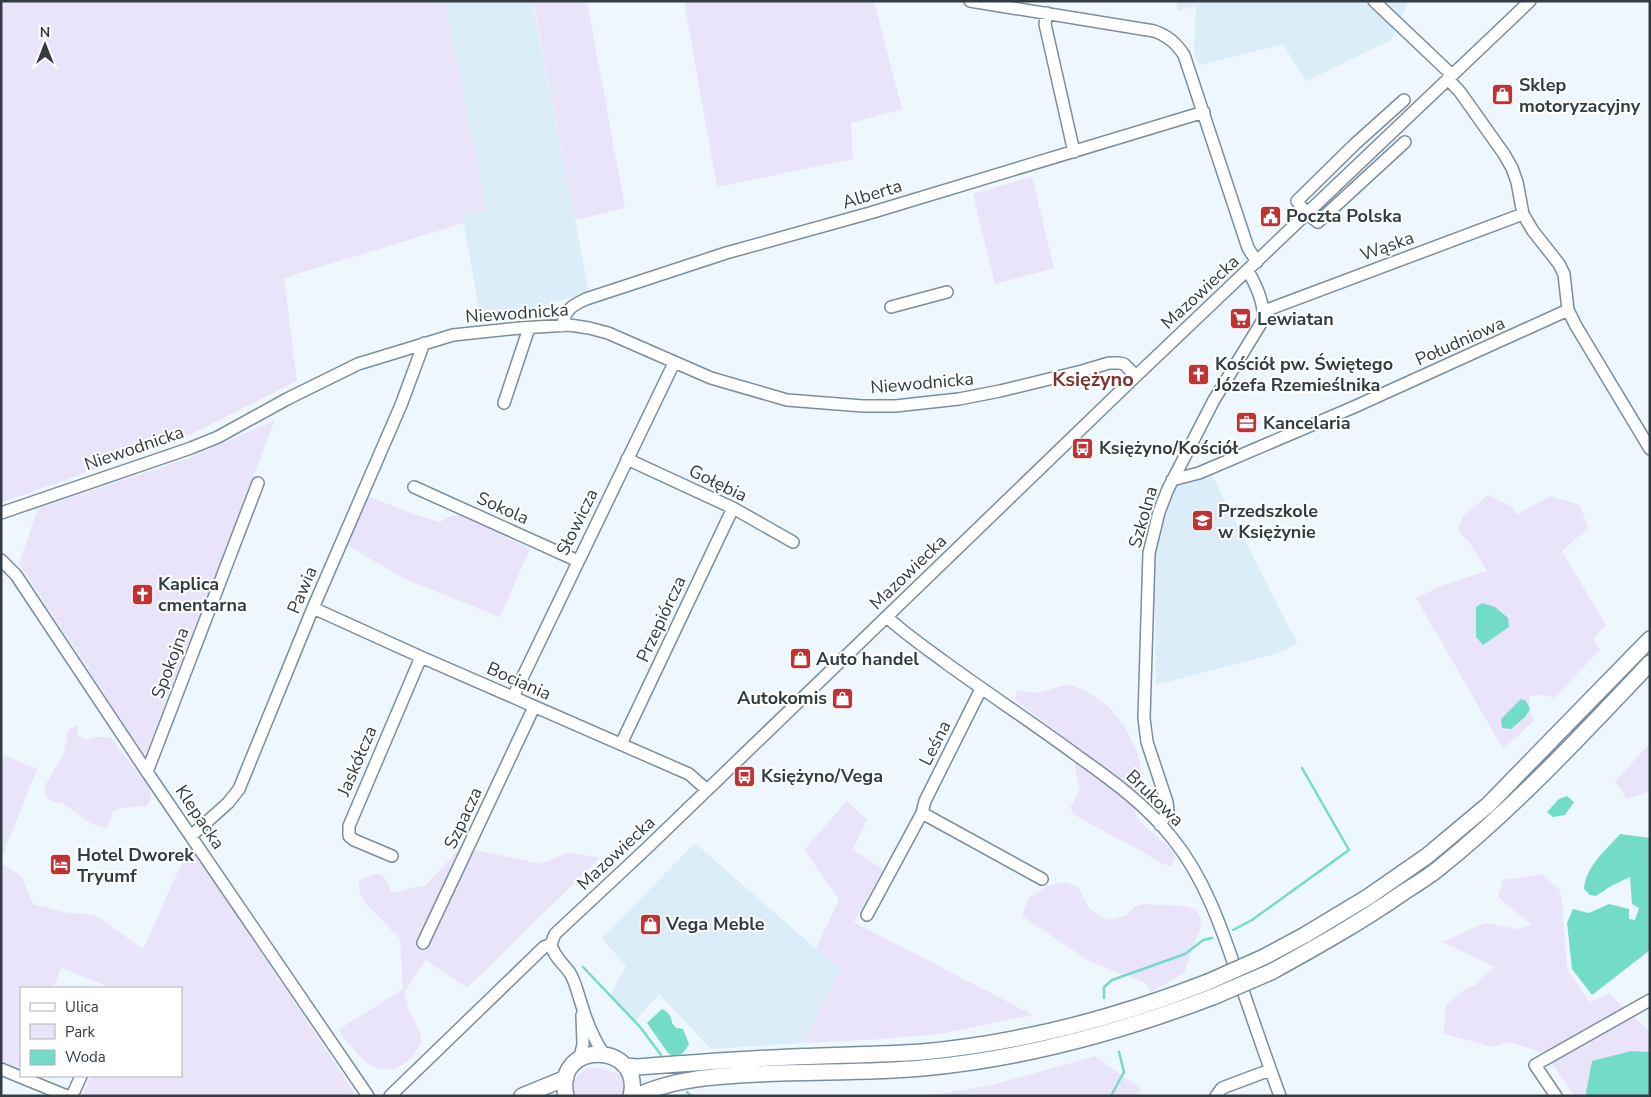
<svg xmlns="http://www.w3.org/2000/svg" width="1651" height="1097" font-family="'Nunito Sans',sans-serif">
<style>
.built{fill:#dbedf9}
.green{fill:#eae4fb}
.water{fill:#72dcc9}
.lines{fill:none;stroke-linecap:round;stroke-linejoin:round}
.stream{stroke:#72dcc9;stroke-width:2.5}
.minor-casing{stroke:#798e9e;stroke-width:14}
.secondary-casing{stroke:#798e9e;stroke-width:18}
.minor{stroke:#fff;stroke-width:11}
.secondary{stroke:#fff;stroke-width:15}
.secondary-bridge-casing{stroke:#798e9e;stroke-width:18;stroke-linecap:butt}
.secondary-bridge{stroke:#fff;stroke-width:15}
.labels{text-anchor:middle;stroke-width:4;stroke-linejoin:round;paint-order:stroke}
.poi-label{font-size:18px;font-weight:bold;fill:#323c42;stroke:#fff;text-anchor:start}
.street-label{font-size:18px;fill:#323c42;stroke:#fff}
.quarter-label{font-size:20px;font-weight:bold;fill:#7b342f;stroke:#fff}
</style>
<rect width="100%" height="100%" fill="#eef7fe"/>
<path class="built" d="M444,1H532L589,292L518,313L481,320L462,214L486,209Z
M1176,1H1406L1407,4L1391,40L1306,81L1283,44L1199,65L1194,56L1196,6L1178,11Z
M1211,473L1297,643L1285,651L1156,685L1154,571L1156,542L1165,513L1175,487Z
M695,843L816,949L841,968L803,1043L711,1049L659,994L635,1021L610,996L626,966L602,938Z"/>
<path class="green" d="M1,1H444L486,210L462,214L464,223L284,278L297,381L185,437L1,503Z
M533,1H587L625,208L575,220Z
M684,1H874L902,109L851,123L853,159L717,187Z
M1032,177L1054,268L995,284L973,194Z
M275,420L145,756L19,564L38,508L187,459Z
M1488,495L1510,506L1518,514L1550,496L1580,505L1588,528L1562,551L1606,625L1593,638L1600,650L1554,698L1547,695L1529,696L1531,714L1535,720L1503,749L1416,598L1443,585L1487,571L1469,542L1458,531L1463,516Z
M368,496L419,516L440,522L449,517L458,515L493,528L500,534L530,549L500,617L405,579L348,546L361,504Z
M1068,684L1088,692L1110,708L1124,725L1138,754L1142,774V784L1135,813C1144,832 1167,838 1176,858L1171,866L1163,864L1145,853L1081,819L1074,814L1070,808L1080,790L1070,742L1015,700L1017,690L1037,693Z
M77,725L78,735L85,740L95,737H110L150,789L151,798L147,806L120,808L113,812L107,829L90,823L62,803L53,802L46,796L44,787L63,755L68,730Z
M1650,743V791L1627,799L1615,782Z
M1,754L37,769L1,859Z
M847,801L867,820L853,849L883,870L854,922L1033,1015L940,1034L870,1040L803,1043L841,968L816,949L839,899L804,850Z
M190,845L354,1092L351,1096H82L91,1076H181V988H112L61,968L53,988H21V1063L18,1072L1,1065V863L21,876L33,904L62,912L95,915L143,949Z
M461,847L541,864L568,852L600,858L467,988L426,960L405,991C406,997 407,1004 409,1010C412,1020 420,1026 421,1038C421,1045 413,1057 408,1061C375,1085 357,1053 338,1030L403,989L400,939L367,905L360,894L359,880C380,871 383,870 391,891C402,895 413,884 424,887Z
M1542,874L1559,889L1562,900L1567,969L1590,1002L1609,993L1650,1032V1096H1575L1544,1053L1509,1042L1493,1047L1444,1034L1446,1005L1463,991L1475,985L1494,967L1442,942L1485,923L1516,929L1532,925L1498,897L1503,880Z
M1066,882L1077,886L1090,909L1108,920L1127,915L1134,907L1143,904L1186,906L1196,909L1201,919L1200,929L1184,973L1151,992L1146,983L1089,961L1022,916L1029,898L1047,886Z
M1095,1056L1141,1089L1135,1096H926L992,1085Z
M595,1067L624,1075L625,1091L622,1096H573C572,1080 579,1069 595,1067Z"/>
<path class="water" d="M1482,603L1495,607L1508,618L1509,627L1483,645L1476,637V607Z
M1521,699L1526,701L1530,709L1525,717L1511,729L1502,728L1501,719Z
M1567,796L1574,802L1565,815L1553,817L1547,812L1559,799Z
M1620,834L1650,838V950L1592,995L1572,969L1567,923L1573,909L1589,913L1609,904L1629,909V919L1635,920L1639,908L1632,904L1630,877L1611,886L1596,896L1590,895L1584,889C1586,866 1605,851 1620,834Z
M662,1009C668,1012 672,1016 672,1023L676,1028L683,1029L689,1044L683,1053L674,1057L668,1053L647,1023Z
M1631,1051L1650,1052V1096H1587L1586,1093L1592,1061Z"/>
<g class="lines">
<path class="stream" d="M1233,930L1252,920L1349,850L1302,768
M583,967L641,1028L661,1055
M1104,998V987L1112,980L1185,954L1203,940L1212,938
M687,1092L691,1096
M1111,1096L1124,1072L1119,1052"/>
<defs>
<path id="minor" d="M970,1L1154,31C1168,36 1176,43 1184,55L1248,248L1257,262
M1374,1L1452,75
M1047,13L1045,24L1074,152
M1448,79L1460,92L1504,154L1512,168L1517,182L1523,214L1533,231L1559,264L1564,274L1568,310L1576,326L1650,449
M1404,100L1355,144L1297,201L1307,214L1318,222L1405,142
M891,307L947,292
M1264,311L1523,214
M562,326C566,309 571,306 586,299L726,253L870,213L1204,112
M504,403L529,328
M627,459L733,508L793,542
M1172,480L1199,473L1354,407L1568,310
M414,487L578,561
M1,513L191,448L218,437L287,399L358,364L453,335L520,328L569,325L589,328L608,333L711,378L787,400L863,406H896L913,404L959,399L1000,391L1082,371L1109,363H1119L1124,364L1136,376
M1,560L16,575L147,772L368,1096
M313,608L421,657L689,774L707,790
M887,617C905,634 926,648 946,663C990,695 1036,725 1079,757C1113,781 1147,806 1173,839C1206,880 1223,932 1240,982C1253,1020 1266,1058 1280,1096
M513,697L674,363
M621,744L733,508
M147,772L258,483
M922,813L1042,879
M1160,825L1168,811L1167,802L1147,742L1144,718L1149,553L1159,512L1168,489L1214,400L1263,320C1265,303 1256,285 1248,271
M191,836L228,803L239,789L313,608L401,405L424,343
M392,856L354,840L349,836V826L421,657
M867,915L922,813L925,801L981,689
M423,943L534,707
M551,944C553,956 563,963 570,973C576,983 578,995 582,1006C587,1023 594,1039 603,1053
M580,1058L583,1044L582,1015
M1,1069L67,1096
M72,1096L81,1076
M390,1096L544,947L551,944L555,934L646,849L1136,376L1530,1
M1216,1096L1222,1088L1270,1070
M1556,1096L1535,1065L1650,1000"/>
<path id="secondary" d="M1264,957L1305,935L1368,897L1427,856L1488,805L1650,639
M1271,972C1316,947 1361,922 1404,892C1415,885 1428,877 1438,869C1515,807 1582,735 1650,663
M625,1066L638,1067C690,1063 741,1059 793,1057C836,1055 879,1055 922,1052C1020,1043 1116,1018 1208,982
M522,1096L566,1078
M566,1096C553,1039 644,1042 631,1096
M637,1096C674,1078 719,1076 759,1074C814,1071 868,1073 922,1068C1023,1059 1121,1032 1215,996"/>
</defs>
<use href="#minor" class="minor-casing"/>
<use href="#secondary" class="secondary-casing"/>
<use href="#minor" class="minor"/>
<use href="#secondary" class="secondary"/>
<defs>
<path id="secondary-bridge" d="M1208,982L1264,957
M1215,996L1271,972"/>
</defs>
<use href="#secondary-bridge" class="secondary-bridge-casing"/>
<use href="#secondary-bridge" class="secondary-bridge"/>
</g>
<defs>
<symbol id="shop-square" viewBox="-11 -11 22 22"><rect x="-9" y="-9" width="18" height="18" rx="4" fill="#c13232" stroke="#fff"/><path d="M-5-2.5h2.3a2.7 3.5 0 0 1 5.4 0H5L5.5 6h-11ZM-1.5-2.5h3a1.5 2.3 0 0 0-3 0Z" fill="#fff"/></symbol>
<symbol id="civic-square" viewBox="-11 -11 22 22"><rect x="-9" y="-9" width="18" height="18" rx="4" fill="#c13232" stroke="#fff"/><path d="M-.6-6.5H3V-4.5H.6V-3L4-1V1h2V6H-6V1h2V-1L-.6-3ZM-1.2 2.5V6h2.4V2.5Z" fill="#fff"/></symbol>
<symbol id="supermarket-square" viewBox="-11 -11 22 22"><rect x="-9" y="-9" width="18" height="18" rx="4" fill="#c13232" stroke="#fff"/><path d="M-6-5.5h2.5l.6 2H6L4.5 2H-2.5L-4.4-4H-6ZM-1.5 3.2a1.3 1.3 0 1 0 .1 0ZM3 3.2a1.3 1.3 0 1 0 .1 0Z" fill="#fff"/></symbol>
<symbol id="church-square" viewBox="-11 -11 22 22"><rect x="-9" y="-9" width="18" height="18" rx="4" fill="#c13232" stroke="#fff"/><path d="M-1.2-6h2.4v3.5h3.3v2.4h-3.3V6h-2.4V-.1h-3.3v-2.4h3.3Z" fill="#fff"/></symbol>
<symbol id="office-square" viewBox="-11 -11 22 22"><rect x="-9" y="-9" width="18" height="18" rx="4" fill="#c13232" stroke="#fff"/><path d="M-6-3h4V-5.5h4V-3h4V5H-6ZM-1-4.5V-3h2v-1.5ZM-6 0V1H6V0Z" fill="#fff"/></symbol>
<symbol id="bus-square" viewBox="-11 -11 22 22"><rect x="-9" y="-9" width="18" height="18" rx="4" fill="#c13232" stroke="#fff"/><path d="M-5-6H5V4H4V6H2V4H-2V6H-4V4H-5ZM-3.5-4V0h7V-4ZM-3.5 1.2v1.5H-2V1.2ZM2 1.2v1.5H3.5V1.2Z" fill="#fff"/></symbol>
<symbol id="school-square" viewBox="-11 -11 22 22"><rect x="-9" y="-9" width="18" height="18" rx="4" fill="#c13232" stroke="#fff"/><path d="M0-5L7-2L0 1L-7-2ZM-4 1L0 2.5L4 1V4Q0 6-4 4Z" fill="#fff"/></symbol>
<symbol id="hotel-square" viewBox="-11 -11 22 22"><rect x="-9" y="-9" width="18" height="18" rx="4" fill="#c13232" stroke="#fff"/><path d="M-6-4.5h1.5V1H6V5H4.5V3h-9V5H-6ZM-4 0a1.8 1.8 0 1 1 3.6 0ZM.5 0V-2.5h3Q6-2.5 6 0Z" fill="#fff"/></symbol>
</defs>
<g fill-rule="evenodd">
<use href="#shop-square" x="1490" y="82" width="25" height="25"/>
<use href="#civic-square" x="1258" y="204" width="25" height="25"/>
<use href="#supermarket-square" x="1228" y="306" width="25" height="25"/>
<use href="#church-square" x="1186" y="362" width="25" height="25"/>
<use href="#office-square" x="1234" y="410" width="25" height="25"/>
<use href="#bus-square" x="1070" y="436" width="25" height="25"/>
<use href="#school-square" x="1190" y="508" width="25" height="25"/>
<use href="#church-square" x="130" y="582" width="25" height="25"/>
<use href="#shop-square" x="788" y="646" width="25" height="25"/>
<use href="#shop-square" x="830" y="686" width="25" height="25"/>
<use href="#bus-square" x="732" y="764" width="25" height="25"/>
<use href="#hotel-square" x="48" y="852" width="25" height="25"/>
<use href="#shop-square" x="638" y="912" width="25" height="25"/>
</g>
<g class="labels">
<g class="poi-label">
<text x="1519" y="91">Sklep<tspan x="1519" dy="21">motoryzacyjny</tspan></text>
<text x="1286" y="222">Poczta Polska</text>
<text x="1257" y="325">Lewiatan</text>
<text x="1215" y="370">Kościół pw. Świętego<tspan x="1215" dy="21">Józefa Rzemieślnika</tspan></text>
<text x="1263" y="429">Kancelaria</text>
<text x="1099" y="454">Księżyno/Kościół</text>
<text x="1218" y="517">Przedszkole<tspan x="1218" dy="21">w Księżynie</tspan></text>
<text x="158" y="590">Kaplica<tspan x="158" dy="21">cmentarna</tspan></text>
<text x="816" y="665">Auto handel</text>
<text x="827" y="704" text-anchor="end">Autokomis</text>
<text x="761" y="782">Księżyno/Vega</text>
<text x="77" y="861">Hotel Dworek<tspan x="77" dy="21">Tryumf</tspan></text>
<text x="666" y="930">Vega Meble</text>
</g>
<g class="street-label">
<text transform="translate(872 194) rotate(-17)" y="6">Alberta</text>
<text transform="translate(1387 246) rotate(-20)" y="6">Wąska</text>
<text transform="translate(1200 292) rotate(-43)" y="6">Mazowiecka</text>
<text transform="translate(517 313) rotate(-4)" y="6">Niewodnicka</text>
<text transform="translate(1460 341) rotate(-24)" y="6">Południowa</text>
<text transform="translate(922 383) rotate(-5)" y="6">Niewodnicka</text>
<text transform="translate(134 448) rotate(-19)" y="6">Niewodnicka</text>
<text transform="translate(718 483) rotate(26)" y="6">Gołębia</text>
<text transform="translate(503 508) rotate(24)" y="6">Sokola</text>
<text transform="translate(1143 517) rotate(-74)" y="6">Szkolna</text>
<text transform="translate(577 522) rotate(-64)" y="6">Słowicza</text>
<text transform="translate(908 572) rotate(-44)" y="6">Mazowiecka</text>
<text transform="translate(302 590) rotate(-67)" y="6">Pawia</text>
<text transform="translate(661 619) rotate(-65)" y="6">Przepiórcza</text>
<text transform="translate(170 663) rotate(-69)" y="6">Spokojna</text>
<text transform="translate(519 681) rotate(24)" y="6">Bociania</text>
<text transform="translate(935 743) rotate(-63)" y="6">Leśna</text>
<text transform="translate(357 761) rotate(-67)" y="6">Jaskółcza</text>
<text transform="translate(1155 798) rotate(44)" y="6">Brukowa</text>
<text transform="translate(200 817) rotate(56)" y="6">Klepacka</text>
<text transform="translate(463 818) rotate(-65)" y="6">Szpacza</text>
<text transform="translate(616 853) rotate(-43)" y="6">Mazowiecka</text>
</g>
<g class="quarter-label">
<text x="1093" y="386">Księżyno</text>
</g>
</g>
<rect width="1651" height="1097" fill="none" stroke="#323c42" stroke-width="5"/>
<rect x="20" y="987" width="162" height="90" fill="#ffffff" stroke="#adb1b3"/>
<rect x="30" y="1003" width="25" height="8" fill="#ffffff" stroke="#adb1b3"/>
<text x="65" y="1012" font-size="15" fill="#323c42">Ulica</text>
<rect x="30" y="1024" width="25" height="15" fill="#eae4fb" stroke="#adb1b3"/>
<text x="65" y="1037" font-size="15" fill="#323c42">Park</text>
<rect x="30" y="1050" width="25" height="15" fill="#72dcc9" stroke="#adb1b3"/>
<text x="65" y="1062" font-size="15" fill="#323c42">Woda</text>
<g transform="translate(45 45)" stroke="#ffffff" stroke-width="4" paint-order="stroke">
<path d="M0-4L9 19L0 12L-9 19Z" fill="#323c42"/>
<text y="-8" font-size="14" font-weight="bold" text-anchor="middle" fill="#323c42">N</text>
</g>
</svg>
